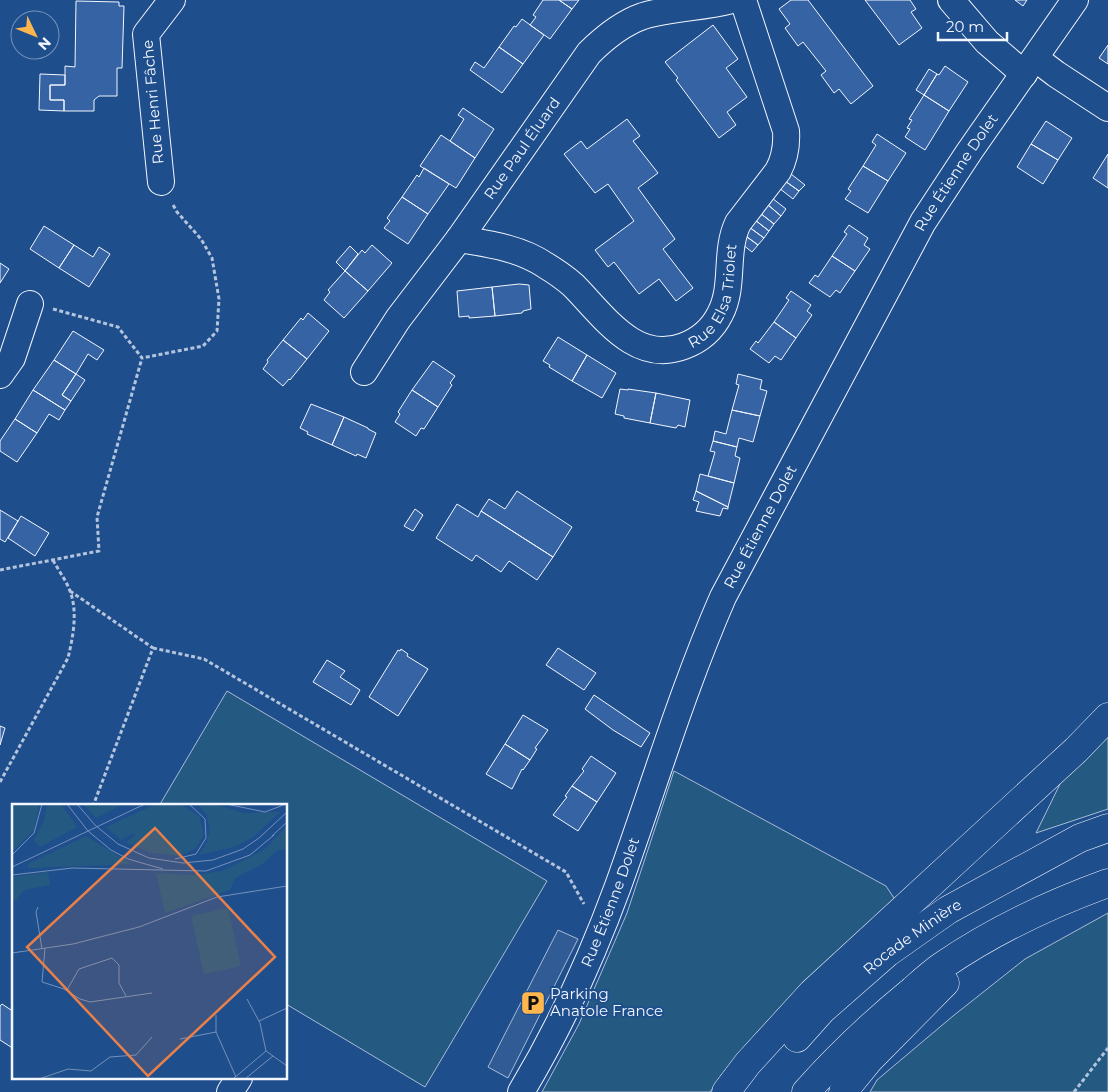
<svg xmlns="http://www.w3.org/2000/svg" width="1108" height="1092" font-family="Montserrat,sans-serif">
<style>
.green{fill:#245a82;stroke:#a8bbd7}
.parking{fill:#305b95;stroke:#a8bbd7}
.building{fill:#3563a3;stroke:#f2f6ff}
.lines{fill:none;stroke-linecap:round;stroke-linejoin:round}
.minor-casing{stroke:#f2f6ff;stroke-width:28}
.highway-casing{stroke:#f2f6ff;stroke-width:29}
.path{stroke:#b3c4dc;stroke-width:3;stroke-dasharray:4 2.5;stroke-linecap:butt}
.minor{stroke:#1f4e8c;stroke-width:26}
.highway{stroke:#1f4e8c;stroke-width:28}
.labels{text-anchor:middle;stroke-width:4;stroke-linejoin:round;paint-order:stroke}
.street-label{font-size:15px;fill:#f2f6ff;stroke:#1f4e8c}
.poi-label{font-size:15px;fill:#f2f6ff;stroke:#1f4e8c;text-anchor:start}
.inset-road{fill:none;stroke:#7391ba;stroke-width:1}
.view{fill:#ea8049;fill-opacity:0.15;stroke:#ea8049;stroke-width:2.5}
.inset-edge{fill:none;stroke:#f2f6ff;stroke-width:2.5}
</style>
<rect width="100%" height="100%" fill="#1f4e8c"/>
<path class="green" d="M227,691L547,881L425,1087L286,1004V806H159Z
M1108,737V809L1036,833L1061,782Z
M674,771L886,886L896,901L723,1073L710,1092H542L579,1024L627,913Z
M1108,913V1092H870L877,1080L953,1016L1025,959Z"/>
<path class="parking" d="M558,930L578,939L508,1078L488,1067Z"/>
<path class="building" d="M543,0H559L572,9L550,39L530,25L536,17L533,15Z
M559,0H579L572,9Z
M791,0H808L873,86L851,104L839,89L834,93L821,75L826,71L803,42L798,46L785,28L790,24L779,9Z
M865,0H910L916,9L911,12L922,28L899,45Z
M1015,0H1027L1023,6Z
M76,1L119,2V6H124L122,68H117V96H99L94,100V111H64V100H50V85H65V66L75,67Z
M522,19L544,35L523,64L499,47L514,26L516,27Z
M713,25L738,59L726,68L747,97L727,112L736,125L719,138L676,80L678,78L665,62Z
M1108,45V64L1099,58Z
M499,47L523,64L502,93L470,70L475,62L484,68Z
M945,66L968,82L949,111L924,95L937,74L939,75Z
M929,69L937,74L924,95L916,90Z
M40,74L65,75V85H50V100H64V111L39,110Z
M924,95L949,111L925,150L905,137L910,129L907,128L912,120L909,119Z
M463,108L494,129L475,158L450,141L464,119L458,115Z
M627,119L640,136L633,141L658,173L638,188L675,239L663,249L693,288L676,301L659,279L639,294L614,262L608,267L595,250L634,221L608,184L595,193L564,154L581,141L587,149Z
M1046,121L1072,138L1058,160L1031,144Z
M877,134L906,153L888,181L863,166L876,145L872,142Z
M441,135L475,158L456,188L420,166Z
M1031,144L1058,160L1043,184L1017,167Z
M1108,154V188L1093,178Z
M863,166L888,181L868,213L845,199L851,191L848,189Z
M424,168L449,184L428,214L402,197L417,175L419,177Z
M791,174L805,185L799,191L785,181Z
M785,181L799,191L793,199L779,188Z
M402,197L428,214L408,244L384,228L390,221L387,218Z
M772,198L786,209L781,216L767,204Z
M767,204L781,216L774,224L760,213Z
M760,213L774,224L769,231L755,220Z
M755,220L769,231L764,238L749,227Z
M849,225L868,238L864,245L870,249L855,271L832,256L847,234L844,232Z
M44,226L74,245L59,268L30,249Z
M749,227L764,238L758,245L743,234Z
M743,234L758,245L752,252L738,241Z
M74,245L93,257L99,247L110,254L89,287L59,268Z
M372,245L392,263L368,291L345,271L362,250L365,253Z
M350,246L358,254L345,271L336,262Z
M832,256L855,271L840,293L836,290L830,297L809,283L815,275L818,277Z
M0,263L9,269L0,283Z
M345,271L368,291L344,318L324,300L330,292L328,290Z
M519,284L529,285L531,309L523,311L522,313L495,316L492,287Z
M492,287L495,316L469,318V316L459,317L457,291Z
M791,291L811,305L807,311L812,315L796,338L774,322L789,300L786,298Z
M308,313L329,331L307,359L283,340L301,318L303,320Z
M774,322L796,338L781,360L775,356L769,363L750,349L756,341L758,343Z
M73,331L104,350L97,360L88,354L76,374L54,360Z
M558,337L587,355L572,381L549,367L550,365L543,361Z
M283,340L307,359L290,380L289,379L283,386L263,369L268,362L267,360Z
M587,355L616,373L602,398L572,381Z
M54,360L76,374L62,395L71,401L65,410L33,390Z
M433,361L455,376L450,383L452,385L438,407L412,390Z
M76,374L85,380L71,401L62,395Z
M738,374L762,380L760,389L767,391L760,416L732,410L739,385L736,384Z
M620,389L628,390V389L656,393L650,423L624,418V416L615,414Z
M33,390L65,410L59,420L49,414L37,433L15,419Z
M412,390L438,407L424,429L421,428L416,436L395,422L400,414L398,412Z
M656,393L690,400L685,427L678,425L676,428L650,423Z
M311,404L344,417L332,445L307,434L308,432L300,428Z
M732,410L760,416L753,442L739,438L737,447L713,441L715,431L726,434Z
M344,417L368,428V429L376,433L366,458L357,454L356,456L332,445Z
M15,419L37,433L17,462L0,451V441Z
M713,441L737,447L735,456L740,458L734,483L708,476L715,452L710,451Z
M700,474L734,483L728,507L696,491Z
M517,491L572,527L553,557L481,511L489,499L505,509Z
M696,491L728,507V509L723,508L720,516L696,511L699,502L693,500Z
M457,504L478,517L481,511L553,557L537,580L509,561L501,572L476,555L472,561L436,538Z
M415,509L423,515L413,531L404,526Z
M0,510L18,521L5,542L0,539Z
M21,516L49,533L35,556L8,538Z
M558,648L596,673L584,690L546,665Z
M401,649L408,654L407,656L428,669L398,716L369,697L398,650L400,651Z
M327,660L345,671L340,677L360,690L351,705L313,682Z
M594,695L650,733L641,747L613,730L585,709Z
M523,715L548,730L535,748L537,749L530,760L505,744Z
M0,726L5,728L0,745Z
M505,744L530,760L523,770L522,769L512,789L486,774Z
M591,756L616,773L597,802L572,786L584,771L582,769Z
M572,786L597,802L578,831L553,815L567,797L565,796Z
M2,1004L14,1012V1049L0,1040V1006Z"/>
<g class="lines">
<defs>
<g id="minor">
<path d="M951,0L987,42L1024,74"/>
<path d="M1035,58L1056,74L1108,108"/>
<path d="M161,182L146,34L172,0"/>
<path id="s1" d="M459,239C489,244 520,248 545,265C555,271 565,278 573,285C603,315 635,365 684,346C700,340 712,330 720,314C735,286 724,252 738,223L778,171C785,158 787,146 786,131L743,0"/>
<path id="s2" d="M364,372L398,319L459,239L589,53C604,38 623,23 643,16C672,7 703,8 732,0"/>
<path d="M0,375L12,358L30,304"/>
<path d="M230,1092L239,1078"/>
<path id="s3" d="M521,1092C560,1027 592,957 618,886C653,789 682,691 723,597L923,222L969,152L1075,0"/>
</g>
<g id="highway">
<path id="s4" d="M797,1038L822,1010L887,953L948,910L1080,838L1108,828"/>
<path d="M726,1092L748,1063L812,993L1076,750L1108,717"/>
<path d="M806,1092C839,1055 875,1021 913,990C922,982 932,973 942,966C993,931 1050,904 1108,883"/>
<path d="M843,1092L869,1060L945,983"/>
</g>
</defs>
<use href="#minor" class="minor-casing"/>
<use href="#highway" class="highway-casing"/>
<path class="path" d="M53,309L118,327L142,358L203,346L217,331L219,299L212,258L201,239L177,212L172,203
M0,570L99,551L97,517L142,358
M70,591L153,648L93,806
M153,648L204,659L566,872L584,904
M0,782L68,658C73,637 78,612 70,591C66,580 58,570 53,560
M1074,1092L1108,1048"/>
<use href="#minor" class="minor"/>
<use href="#highway" class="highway"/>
</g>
<defs>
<symbol id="parking-square" viewBox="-11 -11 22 22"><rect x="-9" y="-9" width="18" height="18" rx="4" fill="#ffb74d" stroke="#1f4e8c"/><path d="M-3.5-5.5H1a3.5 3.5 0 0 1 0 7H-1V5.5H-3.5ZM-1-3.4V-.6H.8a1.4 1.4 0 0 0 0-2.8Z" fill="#111"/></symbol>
</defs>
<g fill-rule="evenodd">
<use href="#parking-square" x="519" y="989" width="28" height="28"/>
</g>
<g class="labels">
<g class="street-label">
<text transform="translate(153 102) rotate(-95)" y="5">Rue Henri Fâche</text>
<text dy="5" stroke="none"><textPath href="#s2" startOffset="274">Rue Paul Éluard</textPath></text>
<text dy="5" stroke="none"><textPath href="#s3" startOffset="1020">Rue Étienne Dolet</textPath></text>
<text dy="5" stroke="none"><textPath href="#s1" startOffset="324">Rue Elsa Triolet</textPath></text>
<text dy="5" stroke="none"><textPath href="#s3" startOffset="615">Rue Étienne Dolet</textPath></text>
<text dy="5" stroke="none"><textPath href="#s3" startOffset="210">Rue Étienne Dolet</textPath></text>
<text dy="5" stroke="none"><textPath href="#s4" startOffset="154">Rocade Minière</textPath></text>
</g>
<g class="poi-label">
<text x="550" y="999">Parking<tspan x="550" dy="17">Anatole France</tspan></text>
</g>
</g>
<g transform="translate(12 804)">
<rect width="275" height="275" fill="#1f4e8c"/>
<path d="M0,0H27L22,26L0,48ZM35,0H49L65,23L28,43L22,36L32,17ZM71,0H112L84,14ZM144,0L170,1L187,12L192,30L184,44L167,52L136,48L114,38L123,32L122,29L109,36L94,23ZM186,0H202L232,9L268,8L240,34L222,43L187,51L195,38L198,25L194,10ZM275,22V45L266,46L249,61L223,74L218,86L153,109L144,69L182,71L210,67L252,46ZM74,32L120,60L16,64V60ZM36,68L38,81L12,86L4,97L0,94V73ZM216,104L229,162L192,170L179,112Z" fill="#245a82"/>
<path class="inset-road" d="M55,0L76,27L99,46L116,55L151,65M65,0L83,21L106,40L137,54L171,59L201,56L231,45L247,34L275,8M214,0L253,8L274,0M260,32L275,18M0,51L22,29L30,0M163,55L184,50L194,34L193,15L177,0M0,63L133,0M0,71L60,64L194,67L238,51L262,31M26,103L24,108L30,145M33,144L30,178L52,185L68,195L78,198L140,189M0,149L61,140L127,123L205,93L275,82M55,186L67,165L100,154L107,161V179L114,192M235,195L248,219L254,247M204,211V228L224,273M247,217L275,204M168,235L204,228M261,252L275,262M27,275L56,265L79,267L98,253L124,251L140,233M221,275L254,247L261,252L233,275"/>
<path class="view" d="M143,24L263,153L136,272L15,143Z"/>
<rect width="275" height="275" class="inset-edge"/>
</g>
<g transform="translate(35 35) rotate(133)"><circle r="24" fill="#1f4e8c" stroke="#7391ba"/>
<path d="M0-4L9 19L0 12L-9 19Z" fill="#ffb74d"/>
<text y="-8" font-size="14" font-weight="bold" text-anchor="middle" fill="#f2f6ff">N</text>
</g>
<path d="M938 32v8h69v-8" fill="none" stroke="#f2f6ff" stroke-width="2.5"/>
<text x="946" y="32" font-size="15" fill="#f2f6ff" stroke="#1f4e8c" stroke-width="4" paint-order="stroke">20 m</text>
</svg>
